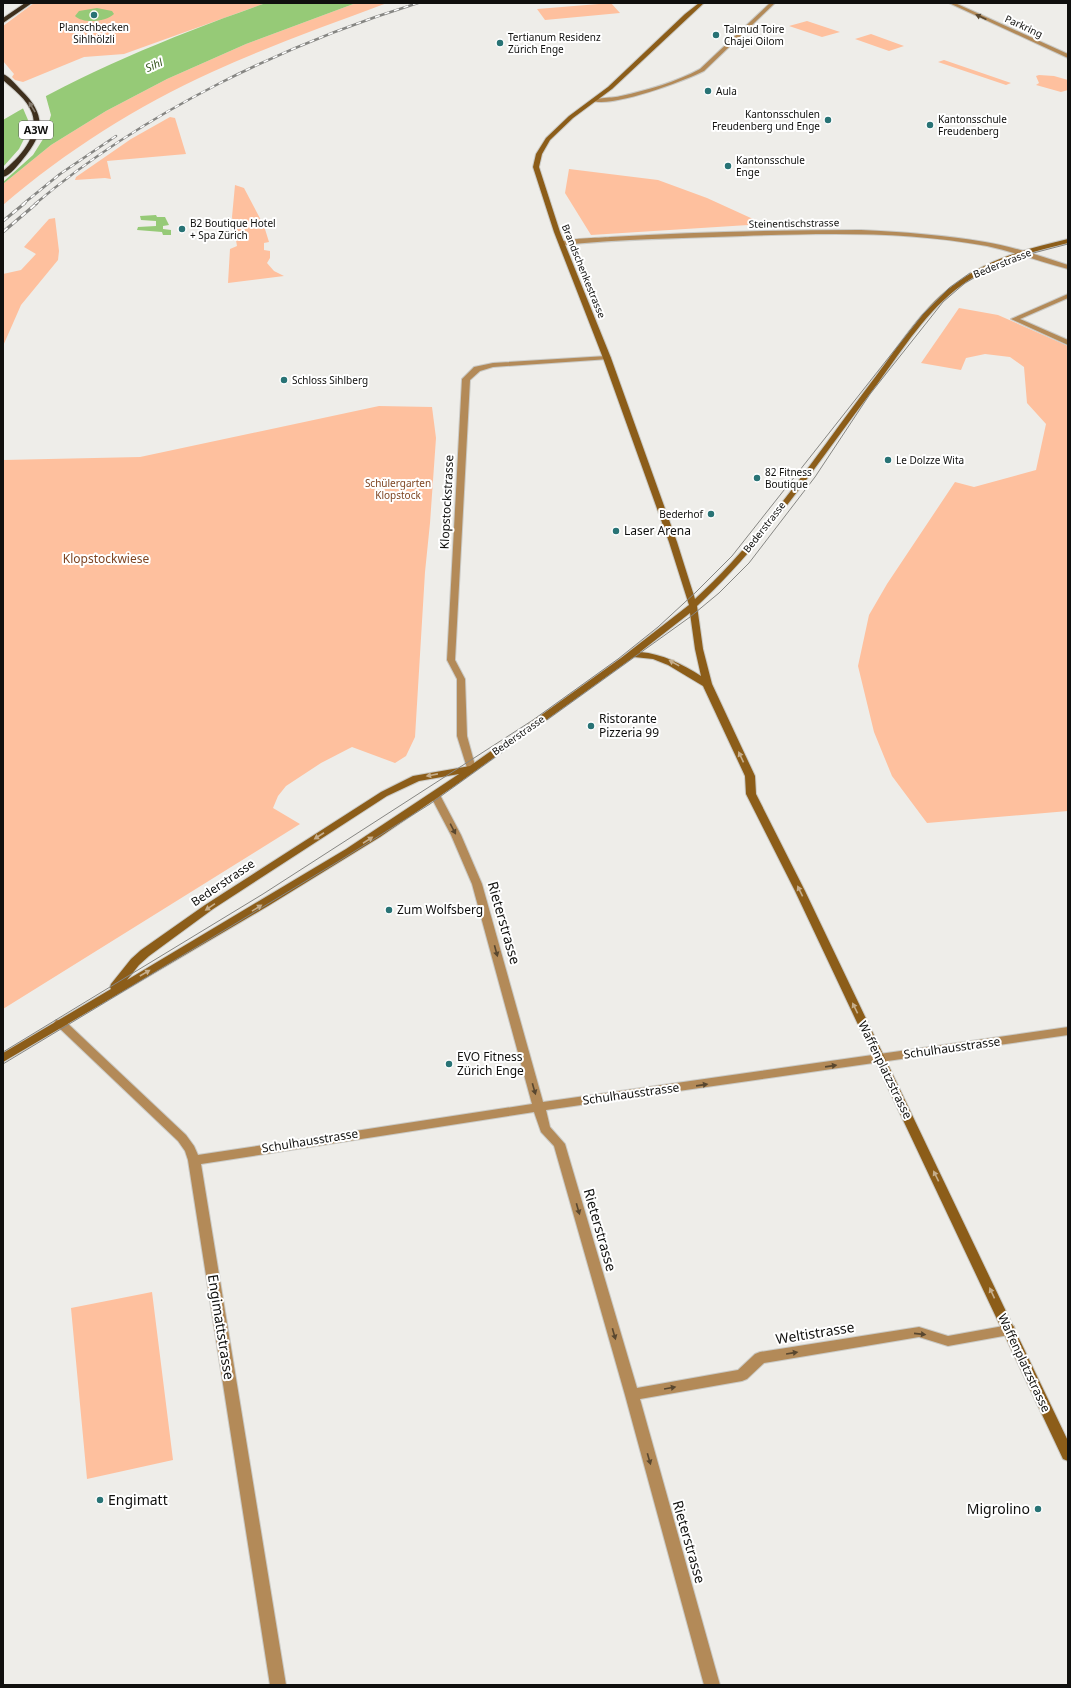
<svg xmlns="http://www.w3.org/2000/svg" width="1071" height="1688" font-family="'Noto Sans',sans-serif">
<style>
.green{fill:#fec09e}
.water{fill:#96ca77}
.pier{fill:#eeede9}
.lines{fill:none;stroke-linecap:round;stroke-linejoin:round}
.street-casing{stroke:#cacac6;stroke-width:2}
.secondary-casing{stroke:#cacac6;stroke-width:2}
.highway-casing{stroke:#cacac6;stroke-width:2}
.street{fill:#b38a58;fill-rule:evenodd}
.secondary{fill:#8c5d19;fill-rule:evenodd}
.highway{fill:#3e2f1d;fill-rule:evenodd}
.tram{stroke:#868683;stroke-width:1}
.rail-far1-casing{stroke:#868683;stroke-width:2.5}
.rail-casing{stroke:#868683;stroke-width:3}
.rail-far1{stroke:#fff;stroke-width:1.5;stroke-dasharray:5;stroke-linecap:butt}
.rail{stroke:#fff;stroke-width:2;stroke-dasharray:6;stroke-linecap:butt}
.oneway{fill:#59472f}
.oneway2{fill:#82786c}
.oneway3{fill:#c6ae8c}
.poi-dot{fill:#287375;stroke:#fff;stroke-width:1.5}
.labels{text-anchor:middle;stroke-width:4;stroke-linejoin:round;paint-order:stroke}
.far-street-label{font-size:10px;fill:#10100e;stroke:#fff}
.far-poi-label{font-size:10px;fill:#10100e;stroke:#fff;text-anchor:start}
.far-park-label{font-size:10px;fill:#7e4522;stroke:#fff}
.far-water-label{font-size:11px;font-style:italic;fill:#36571f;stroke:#fff}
.shield{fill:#fff;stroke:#585856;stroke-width:1}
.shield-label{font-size:11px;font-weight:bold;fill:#10100e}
.street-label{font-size:12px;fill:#10100e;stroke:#fff}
.poi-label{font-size:12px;fill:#10100e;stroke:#fff;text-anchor:start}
.park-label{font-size:12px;fill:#7e4522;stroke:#fff}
.near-street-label{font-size:14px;fill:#10100e;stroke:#fff}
.near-poi-label{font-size:14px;fill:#10100e;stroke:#fff;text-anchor:start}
</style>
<rect width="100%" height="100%" fill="#eeede9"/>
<path class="green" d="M34,3H266L124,54L84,57L23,82L15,80L12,77L14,74L3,61V26Z
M356,3H387C328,25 269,46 212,72C137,106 66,151 3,205V184L51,145L106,111L167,79L246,44Z
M611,3L620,13L545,20L537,9Z
M807,21L840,32L822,37L789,26Z
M871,34L904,46L889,51L855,39Z
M944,60L1011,83L1006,85L938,62Z
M1039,75L1054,76L1068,80V90L1061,92L1036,85L1039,83L1036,76Z
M170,117L175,118L186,154L107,161L111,179L105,178L75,180L76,177L131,139Z
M569,169L658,180L707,198L764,224L591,235L565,193Z
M235,185L244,188L264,226L269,242L264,243V250L270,251V258L267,263L274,271L284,276L228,283L230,249L237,246L232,217Z
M55,218L59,251L58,260L21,305L3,346V274L21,270L36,254L24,247L49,219Z
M959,308L998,315L1068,346V811L927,823L892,776L874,732L858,666L869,615L887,584L955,482L974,487L1036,470L1046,424L1027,403L1024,367L1010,357L985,354L966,358L961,370L921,363Z
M379,406L432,407L436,438L430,523L425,572L415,737L406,756L395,763L352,747L321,763L286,786L278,796L273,808L300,824L3,1009V460L140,457Z
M152,1292L173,1460L87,1479L71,1308Z"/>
<path class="water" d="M266,3H356L246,44L167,79L106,111L51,145L3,184V120C86,71 175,35 266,3Z
M97,8L112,11L114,14C106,22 83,24 75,16L79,11Z
M156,215L157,217H165L169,225L163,226V229L171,230V235H163L162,232L137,230L138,227L156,226V221L141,220L140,216Z"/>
<path class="pier" d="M45,93L51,115L45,136L33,155L3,182V167L19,149L27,133L28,120L22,106Z"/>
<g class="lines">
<defs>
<path id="street" d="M770,3H775L704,71C687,80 607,110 591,100C594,98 614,98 621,96C648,90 676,82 700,69Z
M949,3H955L1068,54V58Z
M861,230C903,232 944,235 985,242C1014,247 1041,256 1068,265V269C1041,262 1014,252 987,246C907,231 824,233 743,236C682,238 622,239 562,245L559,243C565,238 600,238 610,237C693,232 777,230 861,230Z
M1068,294V298L1020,319L1068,340V345L1011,319Z
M607,356L611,358L609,359L493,367L480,371L470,380L455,660L465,679L467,736L476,769L471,772L468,771L457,736V679L447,660L462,379L474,367L493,363Z
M435,792L440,795L461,835L482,884L543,1102L1068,1027V1035L546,1110L550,1127L565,1144L637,1388L738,1370L755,1354L760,1352L919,1327L948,1336L1009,1325L1014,1326L1015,1330L1014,1334L1009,1335L948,1346L919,1337L764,1363L747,1379L742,1381L640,1399L720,1685H704L625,1395L554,1146L541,1132L534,1112L201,1164L286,1685H270L188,1160L185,1151L178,1141L54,1023L56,1020H64L186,1135L194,1146L198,1155L532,1104L472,884L451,835L430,795Z"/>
<path id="secondary" d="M699,3H704L612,89L573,118L550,140L542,154L539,167L560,232L611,358L677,542L695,599C766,534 818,452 876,376C901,343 924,305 959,281C991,258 1030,248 1068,239V243C1031,252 993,262 962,285C927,310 903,349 878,383C820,459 768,540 697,606L703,649L712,684L755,776L756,794L805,891L1068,1441V1461L1063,1459L795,891L746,794L745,776L703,686L668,665L653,659L634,657L456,785L380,837L268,906L3,1062V1053L111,989L110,987L111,984L131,959L141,950L205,905L381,792L413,776L470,766L621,658L689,605L669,542L603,358L554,232L533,167L536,154L546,138L569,116L608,87L685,14ZM690,613L695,649L701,676C682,664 663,654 640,652ZM459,774L346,849L127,980L139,965L149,956L213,909L387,796L419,781Z"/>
<path id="highway" d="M25,3H32L3,23V18Z
M3,74C10,77 16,85 21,90C46,114 45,133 23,159C18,165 11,175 3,177V171C19,158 40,136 32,113C27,99 13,89 3,80Z"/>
</defs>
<use href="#street" class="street-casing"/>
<use href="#secondary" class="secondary-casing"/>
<use href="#highway" class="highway-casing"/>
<use href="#street" class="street"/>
<use href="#secondary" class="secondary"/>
<use href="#highway" class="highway"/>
<path class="tram" d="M3,1052L263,894L533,720L618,659L658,627L696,592L732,556L923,314L949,288L970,273
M3,1064L339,861L430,804L690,617L719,593L749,563L815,477L870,394L943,302L965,283L991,268L1018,257L1068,244"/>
<defs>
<path id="rail-far1" d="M23,204L60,174L116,136
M35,204C144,112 283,45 418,3"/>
<path id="rail" d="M3,221L25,203
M3,232L37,203"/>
</defs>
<use href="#rail-far1" class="rail-far1-casing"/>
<use href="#rail" class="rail-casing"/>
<use href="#rail-far1" class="rail-far1"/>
<use href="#rail" class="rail"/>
</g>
<defs><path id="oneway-solid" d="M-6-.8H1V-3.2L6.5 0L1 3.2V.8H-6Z"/></defs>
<g class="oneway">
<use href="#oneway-solid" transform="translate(981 17) rotate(-155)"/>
<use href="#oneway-solid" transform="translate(453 829) rotate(62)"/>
<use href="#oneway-solid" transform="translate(496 951) rotate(75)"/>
<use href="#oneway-solid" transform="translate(831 1066) rotate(-8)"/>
<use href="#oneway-solid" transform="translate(702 1085) rotate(-8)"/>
<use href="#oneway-solid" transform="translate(534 1089) rotate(74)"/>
<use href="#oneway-solid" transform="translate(578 1209) rotate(74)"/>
<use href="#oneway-solid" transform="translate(614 1334) rotate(74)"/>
<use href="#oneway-solid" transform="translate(920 1334) rotate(6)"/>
<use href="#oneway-solid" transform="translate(792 1353) rotate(-9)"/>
<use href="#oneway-solid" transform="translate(670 1388) rotate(-10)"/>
<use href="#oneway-solid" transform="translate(649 1459) rotate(74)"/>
</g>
<use class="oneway2" href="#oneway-solid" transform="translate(32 107) rotate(-121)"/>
<g class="oneway3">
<use href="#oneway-solid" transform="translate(674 663) rotate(-151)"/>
<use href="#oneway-solid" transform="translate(741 757) rotate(-115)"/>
<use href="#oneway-solid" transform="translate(432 775) rotate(169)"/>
<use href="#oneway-solid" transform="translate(319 836) rotate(147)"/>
<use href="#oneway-solid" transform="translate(368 840) rotate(-33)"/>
<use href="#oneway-solid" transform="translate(800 891) rotate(-116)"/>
<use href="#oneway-solid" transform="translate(210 907) rotate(146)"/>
<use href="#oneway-solid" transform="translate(257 908) rotate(-32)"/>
<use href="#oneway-solid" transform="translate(145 973) rotate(-30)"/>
<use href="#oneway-solid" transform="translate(855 1008) rotate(-116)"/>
<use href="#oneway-solid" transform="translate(936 1176) rotate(-116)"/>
<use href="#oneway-solid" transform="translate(992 1293) rotate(-115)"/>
</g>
<g class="poi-dot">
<circle cx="94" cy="15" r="4"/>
<circle cx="716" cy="35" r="4"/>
<circle cx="500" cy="43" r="4"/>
<circle cx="708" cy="91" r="4"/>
<circle cx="828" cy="120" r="4"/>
<circle cx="930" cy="125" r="4"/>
<circle cx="728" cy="166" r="4"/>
<circle cx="182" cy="229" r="4"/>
<circle cx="284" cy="380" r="4"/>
<circle cx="888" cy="460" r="4"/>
<circle cx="757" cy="478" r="4"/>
<circle cx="711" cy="514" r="4"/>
<circle cx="616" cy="531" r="4"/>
<circle cx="591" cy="726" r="4"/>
<circle cx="389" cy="910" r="4"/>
<circle cx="449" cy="1064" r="4"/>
<circle cx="100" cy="1500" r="4"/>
<circle cx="1038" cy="1509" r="4"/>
</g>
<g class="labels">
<g class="far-street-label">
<text transform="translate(1024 26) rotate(25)" y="4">Parkring</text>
<text transform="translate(794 223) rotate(-1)" y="4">Steinentischstrasse</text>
<text transform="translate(1002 263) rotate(-22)" y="4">Bederstrasse</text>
<text transform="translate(584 271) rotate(68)" y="4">Brandschenkestrasse</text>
<text transform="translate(764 527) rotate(-52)" y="4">Bederstrasse</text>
<text transform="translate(518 735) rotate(-35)" y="4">Bederstrasse</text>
</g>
<g class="far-poi-label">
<text x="94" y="31" text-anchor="middle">Planschbecken<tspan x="94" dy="12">Sihlhölzli</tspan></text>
<text x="724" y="33">Talmud Toire<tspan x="724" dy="12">Chajei Oilom</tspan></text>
<text x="508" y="41">Tertianum Residenz<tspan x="508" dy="12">Zürich Enge</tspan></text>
<text x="716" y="95">Aula</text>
<text x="820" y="118" text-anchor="end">Kantonsschulen<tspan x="820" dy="12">Freudenberg und Enge</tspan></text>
<text x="938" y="123">Kantonsschule<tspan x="938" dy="12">Freudenberg</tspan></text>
<text x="736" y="164">Kantonsschule<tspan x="736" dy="12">Enge</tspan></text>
<text x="190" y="227">B2 Boutique Hotel<tspan x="190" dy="12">+ Spa Zürich</tspan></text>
<text x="292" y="384">Schloss Sihlberg</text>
<text x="896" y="464">Le Dolzze Wita</text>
<text x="765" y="476">82 Fitness<tspan x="765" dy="12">Boutique</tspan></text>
<text x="703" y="518" text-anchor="end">Bederhof</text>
</g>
<g class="far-park-label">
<text x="398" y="487">Schülergarten<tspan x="398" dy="12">Klopstock</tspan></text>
</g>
<g class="far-water-label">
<text transform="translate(154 65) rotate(-24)" y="4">Sihl</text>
</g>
<rect class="shield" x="19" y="121" width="34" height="18" rx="3"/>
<g class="shield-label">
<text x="36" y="134">A3W</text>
</g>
<g class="street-label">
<text transform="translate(447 502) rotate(-87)" y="4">Klopstockstrasse</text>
<text transform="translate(223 883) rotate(-34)" y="4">Bederstrasse</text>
<text transform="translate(952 1048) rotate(-8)" y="4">Schulhausstrasse</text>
<text transform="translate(885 1070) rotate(64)" y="4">Waffenplatzstrasse</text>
<text transform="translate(631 1094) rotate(-8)" y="4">Schulhausstrasse</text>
<text transform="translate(310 1141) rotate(-9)" y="4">Schulhausstrasse</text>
<text transform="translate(1024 1363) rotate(65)" y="4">Waffenplatzstrasse</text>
</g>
<g class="poi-label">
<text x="624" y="535">Laser Arena</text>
<text x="599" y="723">Ristorante<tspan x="599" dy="14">Pizzeria 99</tspan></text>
<text x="397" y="914">Zum Wolfsberg</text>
<text x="457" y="1061">EVO Fitness<tspan x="457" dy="14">Zürich Enge</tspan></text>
</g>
<g class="park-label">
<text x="106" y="563">Klopstockwiese</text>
</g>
<g class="near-street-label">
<text transform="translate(504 923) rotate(74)" y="5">Rieterstrasse</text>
<text transform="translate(600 1230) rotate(74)" y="5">Rieterstrasse</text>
<text transform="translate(221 1327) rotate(81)" y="5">Engimattstrasse</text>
<text transform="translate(815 1333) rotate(-9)" y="5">Weltistrasse</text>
<text transform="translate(689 1542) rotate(74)" y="5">Rieterstrasse</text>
</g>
<g class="near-poi-label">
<text x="108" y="1505">Engimatt</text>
<text x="1030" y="1514" text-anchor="end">Migrolino</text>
</g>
</g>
<rect width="1071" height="1688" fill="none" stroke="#10100e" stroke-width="8"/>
</svg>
